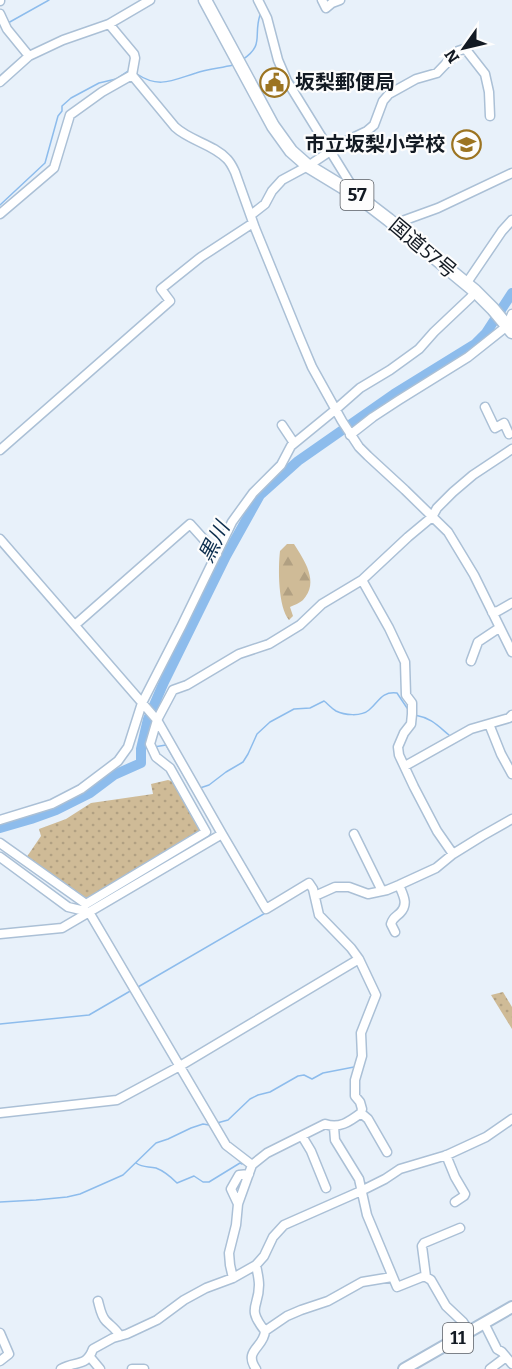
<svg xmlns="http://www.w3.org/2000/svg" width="512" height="1369" font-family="Bitter,'Noto Sans JP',serif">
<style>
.grass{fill:url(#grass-dots)}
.forest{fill:url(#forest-firs)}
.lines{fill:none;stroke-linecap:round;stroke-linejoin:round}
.stream{stroke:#8dbcec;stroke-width:1.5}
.river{stroke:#8dbcec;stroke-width:10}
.minor-casing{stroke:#abc0d6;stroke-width:11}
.major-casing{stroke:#abc0d6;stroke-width:14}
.highway-casing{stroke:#abc0d6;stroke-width:15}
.minor{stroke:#fff;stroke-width:8}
.major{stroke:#fff;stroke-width:10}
.highway{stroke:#fff;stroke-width:12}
.labels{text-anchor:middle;stroke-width:4.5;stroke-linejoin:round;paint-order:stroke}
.shield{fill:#fdfdfd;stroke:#595e64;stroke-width:1.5}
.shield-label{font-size:18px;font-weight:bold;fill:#131a23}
.poi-label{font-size:20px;font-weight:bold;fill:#131a23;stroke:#fdfdfd;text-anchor:start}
.street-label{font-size:20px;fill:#131a23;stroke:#fdfdfd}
.water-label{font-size:21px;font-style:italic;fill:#0b2d4d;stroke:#fdfdfd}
</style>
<defs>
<pattern id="grass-dots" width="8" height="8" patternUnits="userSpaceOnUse" patternTransform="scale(1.5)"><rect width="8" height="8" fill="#cfbb97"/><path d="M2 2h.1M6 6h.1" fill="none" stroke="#b1a082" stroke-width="1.8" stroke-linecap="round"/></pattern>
<pattern id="forest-firs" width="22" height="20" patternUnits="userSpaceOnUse" patternTransform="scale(1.5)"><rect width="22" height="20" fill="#cfbb97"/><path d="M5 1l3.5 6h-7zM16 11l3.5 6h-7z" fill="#b1a082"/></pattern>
</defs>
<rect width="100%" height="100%" fill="#e8f1fa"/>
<path class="grass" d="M168,780L174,782L203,832L86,903L26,858L41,836L39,829L66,819L91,803L153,794L151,784Z
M503,992L512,1007V1029L491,995Z"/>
<path class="forest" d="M287,544H294C304,560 320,582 303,600C300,603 294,605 290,607L293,616L289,620C278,607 278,568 280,551Z"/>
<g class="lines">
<path class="stream" d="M8,23L49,0
M242,60C265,45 253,36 260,15
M137,74C159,89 173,80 196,73C208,69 221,68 233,65
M0,205L45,163L58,116L62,111V106L71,98L99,83L116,79L128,71
M415,715C431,718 437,725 449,735
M154,747L166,745L191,788
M141,749L147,748
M200,788L209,785L226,772L243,762L248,754L257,734L270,722L294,709L310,708L324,701C328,704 331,708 336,711C344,715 361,717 369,710C379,702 381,691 397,693L407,708
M138,987L267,912
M0,1024L89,1015L132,990
M217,1123L228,1120L250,1099L258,1095L270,1092L298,1076L304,1075L312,1079L323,1073L354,1067
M136,1163C143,1168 148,1166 156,1168C164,1171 171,1177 177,1183L194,1176L203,1182H209L240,1163L242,1164
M0,1202L36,1200L67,1197L80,1194L123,1175L156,1143L168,1139L191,1128L203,1124L209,1125"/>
<path class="river" d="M0,828L31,819L56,810L90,793L114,775L141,763V749L148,719L164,682L226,556L260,495L298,461L394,394L475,344L486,333L512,293"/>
<defs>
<path id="minor" d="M258,0L267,18L278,60L287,81L358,196
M322,0L326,8L332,3L340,0
M0,1V0
M0,14L7,29L29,56
M109,24L134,54L135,58L132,75L175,127C190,141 213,144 227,159C231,163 233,168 235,172L255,228L299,336L312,367L342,421L359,447L368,456L405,490L448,532L474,575L512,652
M0,82L29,56L63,40L109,24L150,0
M0,214L54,168L70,115L102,92L132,75
M251,215L265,204L272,191L282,180L308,166L344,142L367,131L374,125L383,101L389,94L416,79L437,73L458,51L464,49L467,51L485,74L489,92L490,116
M395,225L405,220L438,208L512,173
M466,284L502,231L512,220
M485,407L495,428L504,423L509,434
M282,425L294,443
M350,435L373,417L399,400L468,357L507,326L512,314
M0,450L170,301L161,289L201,257L253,223
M0,539L157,720L222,834L266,909L309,883L313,889L319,915L351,948L359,959L376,995L361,1033L362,1056L355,1080V1096L360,1102L362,1109L361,1113C349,1122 339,1129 325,1124L267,1153L252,1165L238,1204L236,1225L229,1253L230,1265L233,1278
M362,580L389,628L405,662L406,695L412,703V714L411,724L404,733L398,747L399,755L414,787L437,831L453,854
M492,612L498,611L512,603
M75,625L190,524L217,554
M471,661L478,642L499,628
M489,724L501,754L512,774
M405,766L471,729L509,718L512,715
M0,820L52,804L81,789L118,761L128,747L142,703L182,625L232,522L253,493L281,465L291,446L335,410L360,388L390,370L419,349L434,332L471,297L475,291
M354,834L382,891
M0,843L86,904L206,832L170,768L156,757L150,744L157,720L173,690L187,685L239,654L269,644L300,625L322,604L362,580L408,537L432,517L437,508L453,492L473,475L512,449
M0,857L68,907L89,912L226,1145L252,1165
M315,896L335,887H349L368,894L387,890L399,885L436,868L453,854L482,836L512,819
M395,932L391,924C393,917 396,917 400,913C409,904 403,895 399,885
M0,934L62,928L222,834
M0,1113L117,1100L180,1066L359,959
M361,1113L368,1119L387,1152
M334,1127L335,1140L359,1179L367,1215L397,1287L422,1277H426L431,1280L446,1306L463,1322L469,1331
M302,1136L311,1151L326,1188
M446,1155L455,1177L465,1194L464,1196L455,1202
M238,1204L231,1189L239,1175L249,1174
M256,1265C257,1271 259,1278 259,1285C259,1308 246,1307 265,1331
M426,1277L422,1246L424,1243L460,1228
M98,1301C100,1308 101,1316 106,1321C111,1326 116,1329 120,1336
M484,1323L497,1349L502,1352L512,1364
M0,1333L9,1354L0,1361
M90,1357L100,1369
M61,1369C76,1360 86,1368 93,1349L113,1338L127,1334L157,1320L184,1300L206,1288L233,1278L256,1265L264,1256L273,1237L284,1225L361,1191L385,1179L400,1169L447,1155L486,1137L512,1119
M132,1369H144
M256,1369C243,1350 264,1348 265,1331L287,1316L301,1310L328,1301L362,1282L392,1277
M490,1369L506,1357"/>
<path id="major" d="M404,1369L512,1307"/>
<path id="highway" d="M205,0L273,126L291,151L308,166L359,197L389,220L475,291L493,309L512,332"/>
</defs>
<use href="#minor" class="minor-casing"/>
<use href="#major" class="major-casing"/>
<use href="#highway" class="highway-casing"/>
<use href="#minor" class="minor"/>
<use href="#major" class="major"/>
<use href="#highway" class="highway"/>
</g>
<defs>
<symbol id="civic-ring" viewBox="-11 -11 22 22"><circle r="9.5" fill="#fdfdfd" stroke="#9c7421" stroke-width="1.5"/><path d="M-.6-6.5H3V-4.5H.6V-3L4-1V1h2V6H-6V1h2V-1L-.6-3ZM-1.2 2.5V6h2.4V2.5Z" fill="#9c7421"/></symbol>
<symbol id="school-ring" viewBox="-11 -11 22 22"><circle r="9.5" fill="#fdfdfd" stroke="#9c7421" stroke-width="1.5"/><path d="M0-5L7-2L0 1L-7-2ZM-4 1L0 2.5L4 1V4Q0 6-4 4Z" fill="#9c7421"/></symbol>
</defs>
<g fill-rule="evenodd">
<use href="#civic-ring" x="258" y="66" width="33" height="33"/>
<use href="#school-ring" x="450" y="128" width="33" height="33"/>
</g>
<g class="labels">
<g class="shield">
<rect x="340.5" y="180" width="33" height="30" rx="4.5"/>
<rect x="443" y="1323" width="30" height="30" rx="4.5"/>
</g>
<g class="shield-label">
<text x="357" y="201">57</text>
<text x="458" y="1344">11</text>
</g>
<g class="poi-label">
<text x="295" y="89">坂梨郵便局</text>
<text x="445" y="151" text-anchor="end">市立坂梨小学校</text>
</g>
<g class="street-label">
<text transform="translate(423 248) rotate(40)" y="7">国道57号</text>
</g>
<g class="water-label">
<text transform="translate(214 542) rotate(-63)" y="7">黒川</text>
</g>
</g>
<g transform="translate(464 48) rotate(236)" stroke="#fdfdfd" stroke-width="4.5" paint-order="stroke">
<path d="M0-4.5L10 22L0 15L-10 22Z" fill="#131a23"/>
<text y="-9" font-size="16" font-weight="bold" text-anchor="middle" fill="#131a23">N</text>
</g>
</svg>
